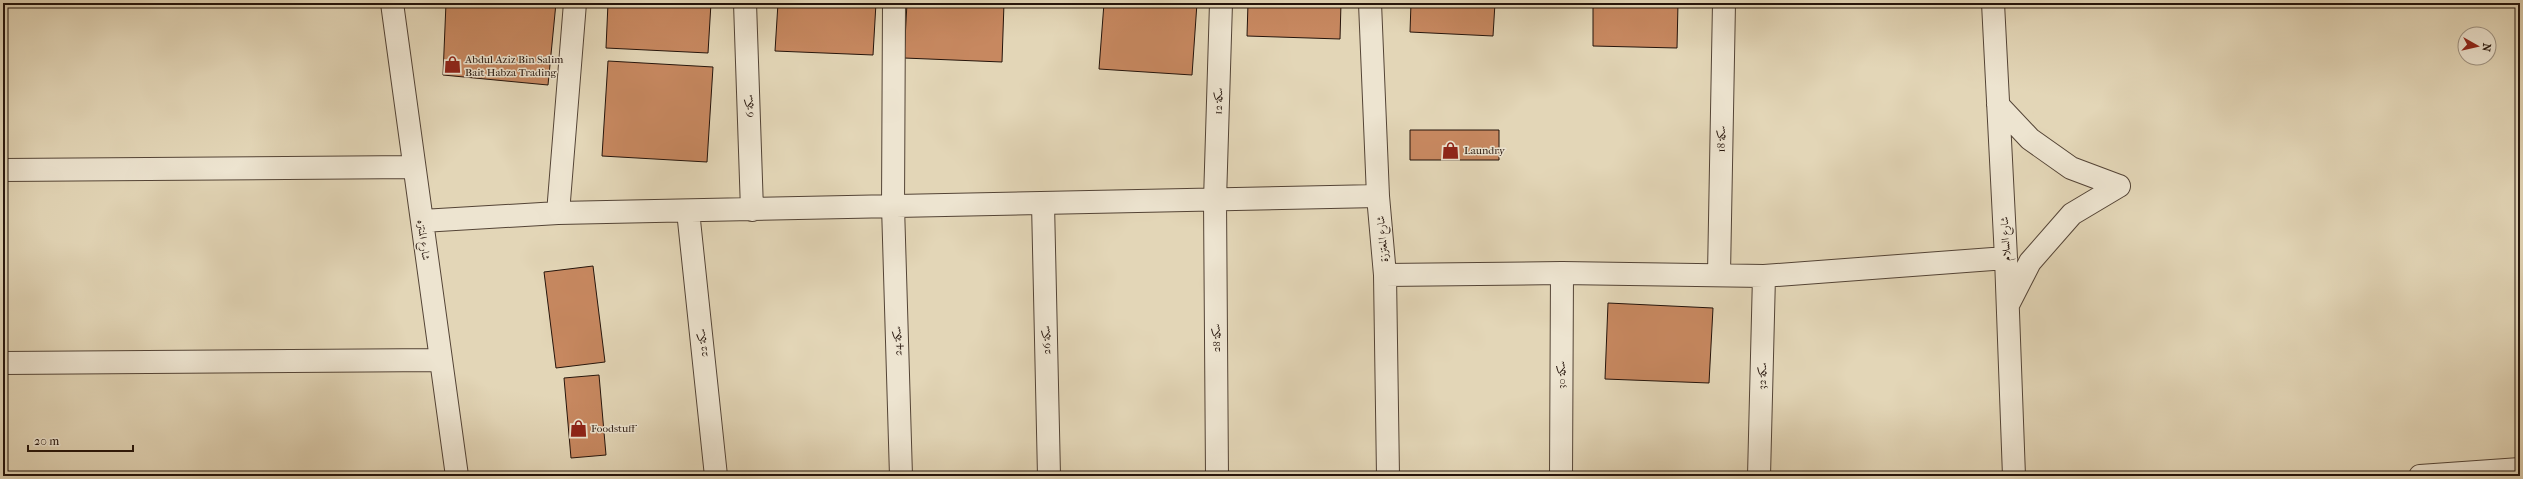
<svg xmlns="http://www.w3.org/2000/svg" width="2523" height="479" font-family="'IM FELL French Canon',Amiri,serif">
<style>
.building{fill:#c78860;stroke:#25140b}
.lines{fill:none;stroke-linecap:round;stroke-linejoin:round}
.minor-casing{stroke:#544436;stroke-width:24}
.minor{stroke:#ede4d0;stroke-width:22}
.labels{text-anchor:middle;stroke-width:3;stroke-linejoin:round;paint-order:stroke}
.poi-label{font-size:11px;fill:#25140b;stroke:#ede4d0;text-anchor:start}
.street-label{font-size:11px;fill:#25140b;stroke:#ede4d0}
</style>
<rect width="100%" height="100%" fill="#e3d6b7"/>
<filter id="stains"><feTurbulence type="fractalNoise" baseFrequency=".005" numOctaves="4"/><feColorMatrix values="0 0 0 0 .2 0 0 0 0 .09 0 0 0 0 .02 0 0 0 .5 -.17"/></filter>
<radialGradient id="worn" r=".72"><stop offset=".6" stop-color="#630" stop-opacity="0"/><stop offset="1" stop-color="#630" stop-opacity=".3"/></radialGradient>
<path class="building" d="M446,3H556L548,85L443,75Z
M608,3H711L708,53L606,48Z
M778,3H876L873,55L775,51Z
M907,3H1004L1002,62L904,58Z
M1104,3H1197L1192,75L1099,69Z
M1248,3H1341L1340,39L1247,36Z
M1411,3H1495L1493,36L1410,32Z
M1593,3H1678L1677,48L1593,46Z
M608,61L713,67L707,162L602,156Z
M1410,130H1499V160H1410Z
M593,266L605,362L556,368L544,272Z
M1608,303L1713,308L1709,383L1605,379Z
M599,375L606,455L571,458L564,378Z"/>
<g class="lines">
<defs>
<path id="minor" d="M392,3L457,476
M745,3L752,210
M894,3L893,206L901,476
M1370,3L1378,196L1385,275L1388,476
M1993,3L2006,258L2014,476
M1998,105L2030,139L2071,168L2119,186
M3,170L414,167
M1043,203L1049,476
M688,211L716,476
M558,213L575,3
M422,221L558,213L1378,196
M1719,274L1724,3
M1385,275L1562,273L1764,276L2006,258
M2009,303L2030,262L2072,214L2119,186
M3,363L440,360
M1217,476L1215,200L1221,3
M1561,476L1562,273
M1759,476L1764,276
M2420,476L2520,469"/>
</defs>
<use href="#minor" class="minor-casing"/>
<use href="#minor" class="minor"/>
</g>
<defs>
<symbol id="shop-bare" viewBox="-9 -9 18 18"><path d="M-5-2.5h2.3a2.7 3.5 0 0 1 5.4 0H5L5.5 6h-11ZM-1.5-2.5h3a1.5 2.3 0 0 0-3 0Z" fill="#8f2418" stroke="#ede4d0" stroke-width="2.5" paint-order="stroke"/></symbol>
</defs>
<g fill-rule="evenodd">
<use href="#shop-bare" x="440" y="52" width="25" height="25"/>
<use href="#shop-bare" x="1438" y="138" width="25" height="25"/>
<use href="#shop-bare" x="566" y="416" width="25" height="25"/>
</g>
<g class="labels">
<g class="poi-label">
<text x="465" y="63">Abdul Aziz Bin Salim<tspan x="465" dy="13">Bait Habza Trading</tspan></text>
<text x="1464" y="154">Laundry</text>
<text x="591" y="432">Foodstuff</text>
</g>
<g class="street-label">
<text transform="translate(1218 101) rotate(-88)" y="4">سكة 12</text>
<text transform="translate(749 106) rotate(-92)" y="4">سكة 6</text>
<text transform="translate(1721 139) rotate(-89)" y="4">سكة 18</text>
<text transform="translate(1382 239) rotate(-95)" y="4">شارع المعتززة</text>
<text transform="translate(2005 239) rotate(-93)" y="4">شارع السلام</text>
<text transform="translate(424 240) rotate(83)" y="4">شارع المنتزه</text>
<text transform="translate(1216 338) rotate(-90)" y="4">سكة 28</text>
<text transform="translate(1046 340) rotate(-91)" y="4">سكة 26</text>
<text transform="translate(897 341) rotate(-92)" y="4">سكة 24</text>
<text transform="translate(702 343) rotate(-96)" y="4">سكة 22</text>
<text transform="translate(1561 375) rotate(-90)" y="4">سكة 30</text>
<text transform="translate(1762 376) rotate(-89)" y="4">سكة 32</text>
</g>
</g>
<rect width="2523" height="479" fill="none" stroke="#e3d6b7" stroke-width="16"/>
<rect x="4" y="4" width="2515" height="471" fill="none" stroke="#25140b" stroke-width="2"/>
<rect x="8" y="8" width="2507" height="463" fill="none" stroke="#25140b"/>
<g transform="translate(2477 46) rotate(98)"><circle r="19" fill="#ede4d0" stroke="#9d9181"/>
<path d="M0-3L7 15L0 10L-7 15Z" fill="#8f2418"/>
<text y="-6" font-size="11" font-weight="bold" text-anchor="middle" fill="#25140b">N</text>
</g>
<path d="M28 445v6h105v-6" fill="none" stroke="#25140b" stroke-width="2"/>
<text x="34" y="445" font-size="12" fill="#25140b" stroke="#ede4d0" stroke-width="3" paint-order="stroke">20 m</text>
<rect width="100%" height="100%" filter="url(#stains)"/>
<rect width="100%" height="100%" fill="url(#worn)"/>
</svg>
